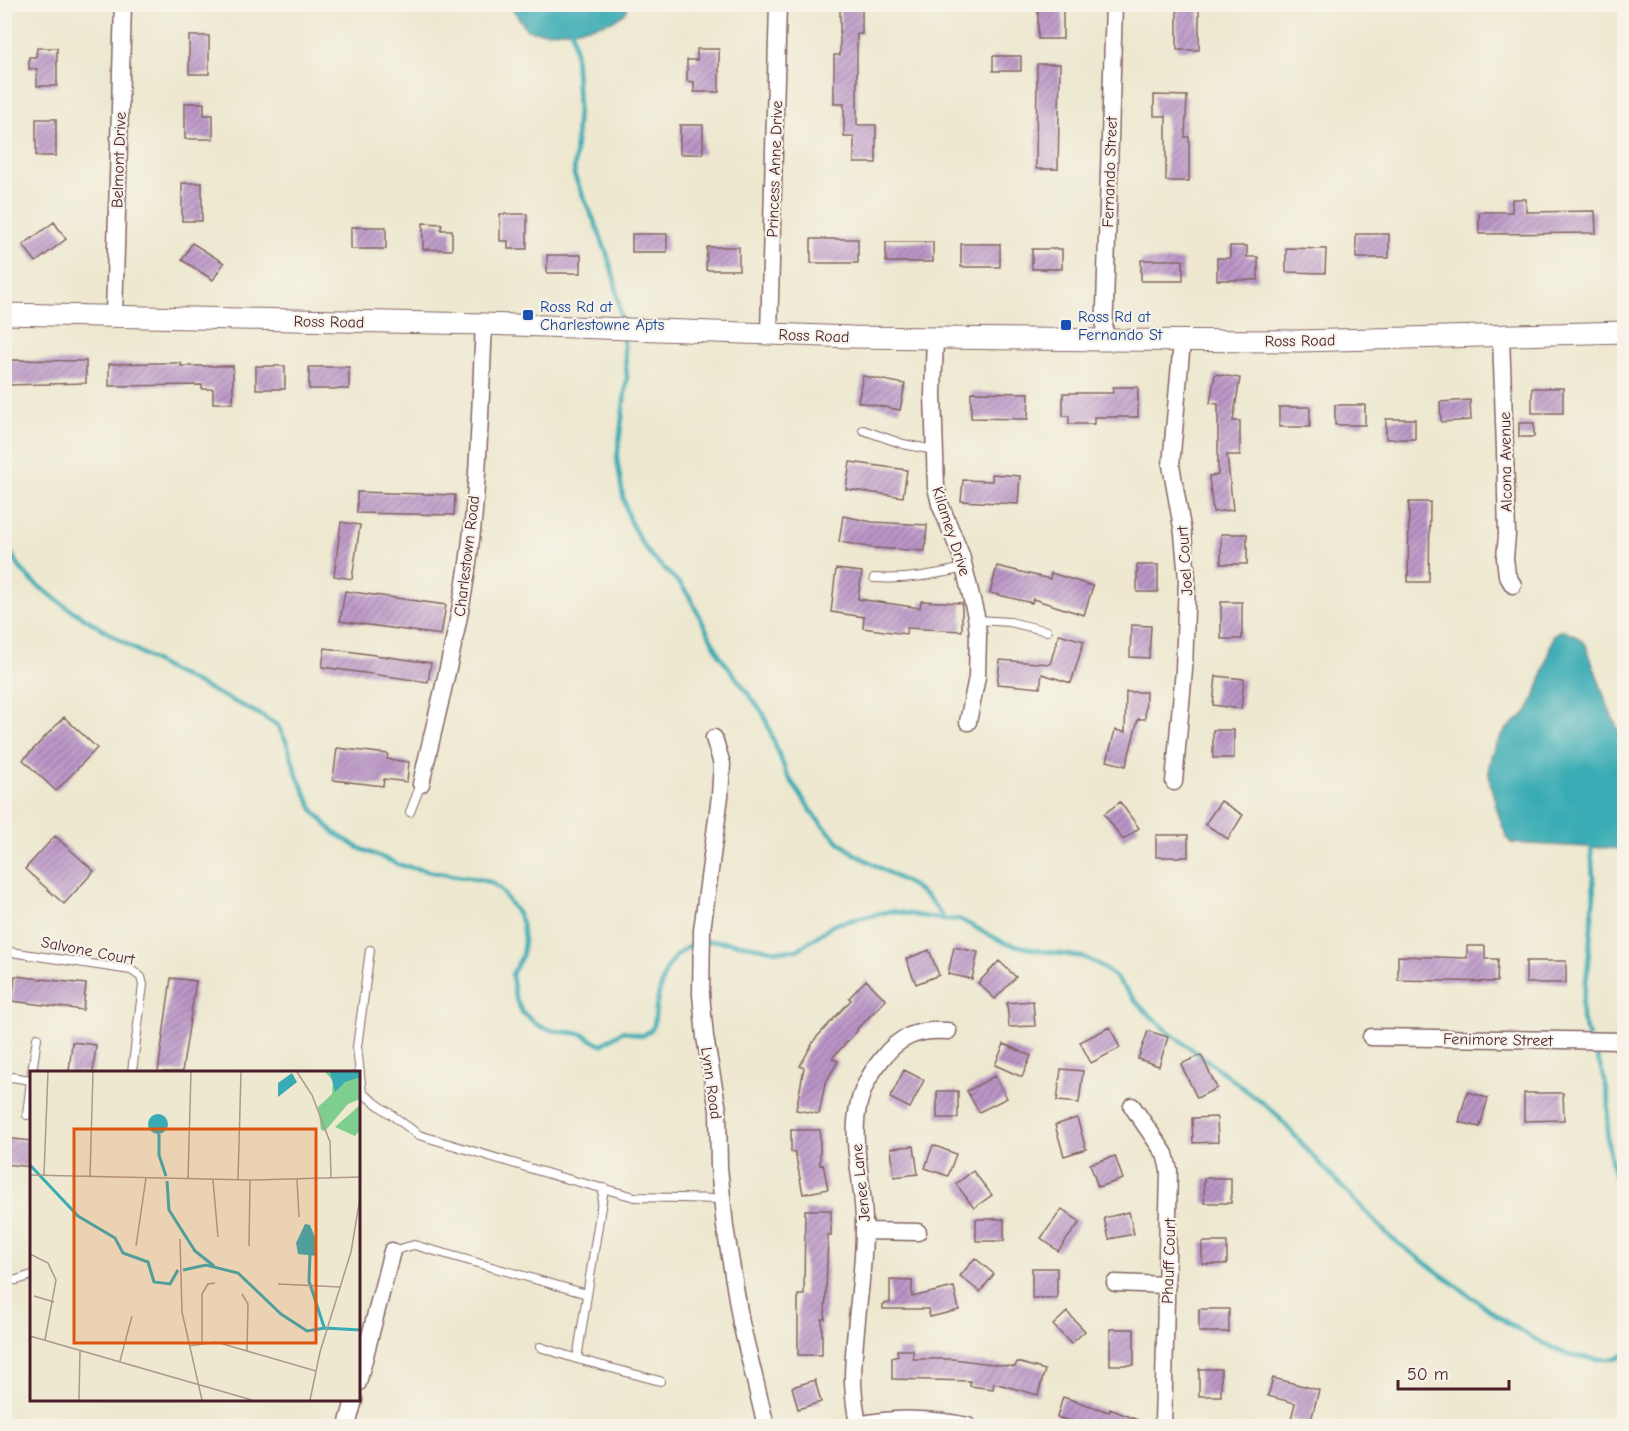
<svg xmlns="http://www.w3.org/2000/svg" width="1629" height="1431" font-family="'Comic Neue',sans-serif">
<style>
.water{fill:#39abb4;stroke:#426570;stroke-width:1.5}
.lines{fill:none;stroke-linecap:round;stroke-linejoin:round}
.stream{stroke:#39abb4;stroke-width:4.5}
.building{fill:url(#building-hatch)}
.service-casing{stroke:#836564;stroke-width:10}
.minor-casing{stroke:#836564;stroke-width:19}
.tertiary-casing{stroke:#836564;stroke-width:23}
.service{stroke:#fff;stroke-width:8}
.minor{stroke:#fff;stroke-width:16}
.tertiary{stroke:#fff;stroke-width:21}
.transit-dot{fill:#1a4fb4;stroke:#f7f3e8;stroke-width:2}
.labels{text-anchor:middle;stroke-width:4.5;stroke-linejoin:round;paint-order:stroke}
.street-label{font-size:16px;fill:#4a1f2b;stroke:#f7f3e8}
.transit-label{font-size:16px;fill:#164399;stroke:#f7f3e8;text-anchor:start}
.inset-river{fill:none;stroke:#39abb4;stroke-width:3}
.inset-road{fill:none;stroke:#ac988d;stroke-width:1.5}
.view{fill:#e0560e;fill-opacity:0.15;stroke:#e0560e;stroke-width:3}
.inset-edge{fill:none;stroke:#4a1f2b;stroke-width:3}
</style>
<defs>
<pattern id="building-hatch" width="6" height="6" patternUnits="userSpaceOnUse" patternTransform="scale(1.5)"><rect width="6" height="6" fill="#ba95c7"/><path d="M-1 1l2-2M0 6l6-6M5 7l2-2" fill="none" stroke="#9979a2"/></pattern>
</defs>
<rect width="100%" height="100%" fill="#f7f3e8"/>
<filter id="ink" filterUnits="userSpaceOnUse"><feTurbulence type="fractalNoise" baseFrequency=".0167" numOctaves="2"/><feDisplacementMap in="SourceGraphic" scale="12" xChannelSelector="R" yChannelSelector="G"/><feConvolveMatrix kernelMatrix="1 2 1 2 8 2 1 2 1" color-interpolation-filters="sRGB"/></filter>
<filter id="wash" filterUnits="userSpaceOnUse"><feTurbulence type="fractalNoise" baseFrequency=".008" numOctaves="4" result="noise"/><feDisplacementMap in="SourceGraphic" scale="24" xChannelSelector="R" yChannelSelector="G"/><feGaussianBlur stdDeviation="1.35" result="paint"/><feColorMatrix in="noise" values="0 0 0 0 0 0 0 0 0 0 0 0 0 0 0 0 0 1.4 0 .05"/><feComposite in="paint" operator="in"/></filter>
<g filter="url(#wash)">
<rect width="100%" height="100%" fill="#ede8cf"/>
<path class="water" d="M510,5V4L630,5C629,5 626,12 625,13C610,28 548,35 527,30Z
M1564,630L1576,636L1586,645L1609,710L1624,742V849L1511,843C1503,834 1488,782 1489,769C1489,758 1496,744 1502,735C1508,724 1523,719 1528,710C1541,688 1546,660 1553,636L1557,632Z"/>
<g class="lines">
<path class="stream" d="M571,23L575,50L578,107L574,175L598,230L607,254L615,281L622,324
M623,335L627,377L617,459L623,496L629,519L640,540L651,556L681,585L689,596L720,656L763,713L787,775L816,818L839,842L855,854L914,887L930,900L945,920
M4,542L21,569L33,582L68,608L164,667L259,714L278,726L287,743L298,778L314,811L333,832L359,848L400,865L437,873L483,880L492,883L500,889L518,914L522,923L524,941L522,956L512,974L515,997L522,1012L539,1026L551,1030L582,1034L601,1045L623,1031L642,1036C645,1034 651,1031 653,1027C655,1022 655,1014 656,1008C661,980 667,953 697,943
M705,942L716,941L747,945L777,951L797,950L835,924L891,911L945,920L959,919L1005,943L1041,951L1083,957L1100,965L1115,977L1141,1007L1172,1035L1219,1069L1275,1113L1309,1152L1390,1237L1506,1322L1533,1338L1568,1355L1595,1359H1615L1624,1355
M1589,1037L1582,1019V1004L1587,974L1594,895L1591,844
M1593,1044L1605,1081L1609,1101L1607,1139L1614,1174L1624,1201"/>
</g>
<g id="blocks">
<path class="building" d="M840,4H862V34H857V125H876V163H854V137H844V104H834V55H840Z
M1038,4H1063V39H1038Z
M1177,5H1199V50H1177Z
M189,36H209V74H189Z
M37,48H57V86H37V69H29V57H36Z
M697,49H719V92H694V82L687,81V60H697Z
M993,56H1021V71H993Z
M1037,64H1060L1058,169H1036Z
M1154,95L1187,96L1185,137H1189V181H1166V116H1154Z
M185,103H204V115H213V139H185Z
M36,119H56V156H36Z
M680,125H703V154H680Z
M182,183H202V221H182Z
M1512,199H1526V212L1595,211L1596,233L1479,234V212H1512Z
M500,214H527V249H508V241H500Z
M54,222L66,239L36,262L23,245Z
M423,223L442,224L441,230H452V250L423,249Z
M351,227H386V249H351Z
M632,234H667V252H632Z
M1356,234H1389V258H1356Z
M811,239H858V263H811Z
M886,242H933V262H886Z
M192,243L224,263L213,280L182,260Z
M961,244H1000V267H961Z
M1230,246H1247V257H1258V280H1217V258H1230Z
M707,247H739V270H706Z
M1286,248L1326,249L1325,273L1286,272Z
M1032,249H1062V269H1032Z
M547,255H581V273H547Z
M1141,260H1183V281H1141Z
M8,360L86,361V383L8,385Z
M155,363H181V366H233V403H213V389H202V385L109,386V364Z
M256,366H285V389H256Z
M309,367H349V389H309Z
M1215,374L1240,378L1233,421H1240V455H1227L1233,510L1213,512L1209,476L1218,475V404L1210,403Z
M863,376L905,384L900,410L858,402Z
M1113,387H1138V417H1094V424H1069V416H1063V393H1113Z
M1532,388H1563V413H1532Z
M971,392L1029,393L1028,419L971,418Z
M1470,400L1471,420L1441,422L1440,402Z
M1335,405H1365V425H1335Z
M1279,407H1310V427H1279Z
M1386,419H1415V439H1386Z
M1519,423H1534V437H1519Z
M850,462L907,470L903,497L846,489Z
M992,474L1020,476L1018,504L961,501L963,480L992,481Z
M357,492L455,495L454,515L357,513Z
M1409,502H1430L1429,582H1408Z
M843,516L872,522L927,525L925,551L875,548L839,542Z
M341,522L360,525L352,579L334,576Z
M1221,534H1247V564H1221Z
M1137,565H1158V592H1137Z
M997,566L1050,579L1051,573L1093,586L1084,615L1033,599L1032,603L990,593Z
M836,569L862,572L858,599L920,608L921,601L962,603V631L907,628L906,634L863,628L864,617L831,612Z
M345,591L446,605L441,635L340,621Z
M1221,602H1242V639H1221Z
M1131,625L1151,626L1149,658L1130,657Z
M1059,634L1084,641L1071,683L1042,674L1040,688L997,684L1000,660L1050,664Z
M325,648L431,663L428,682L322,667Z
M1216,676L1244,679L1241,709L1213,705Z
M1126,692H1146L1145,719H1138L1126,766L1107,761L1115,730L1125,732Z
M64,717L97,748L56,791L23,760Z
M1213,730H1234V758H1213Z
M337,748L388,754L387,759L409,762L407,782L384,779L383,786L333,780Z
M1221,801L1243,815L1228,839L1205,824Z
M1120,802L1139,828L1123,840L1104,814Z
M1156,835H1188V857H1156Z
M55,836L94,871L64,904L25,869Z
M1467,946H1485V959H1498L1497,982L1398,980V956L1467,958Z
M954,947L978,952L972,979L948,974Z
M929,950L939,975L916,984L906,959Z
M999,961L1016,977L995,999L978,983Z
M1526,961H1566V983H1526Z
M15,976L86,984L83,1010L12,1001Z
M171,978L196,981L182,1072H158Z
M866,980L886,1000L857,1029L858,1030L832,1058L838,1061L825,1084L819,1114L796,1110L804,1068L800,1066L815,1039L851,1000L849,998Z
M1033,1001L1035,1026L1009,1027L1007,1003Z
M1110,1027L1120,1048L1091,1063L1080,1042Z
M1148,1031L1168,1037L1159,1066L1138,1059Z
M72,1042L96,1045L93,1072H69Z
M1004,1044L1031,1056L1022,1077L995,1065Z
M1201,1055L1217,1088L1197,1098L1181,1064Z
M1061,1069L1083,1071L1079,1103L1057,1101Z
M904,1070L924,1080L910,1108L890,1098Z
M995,1076L1007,1098L979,1112L967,1091Z
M937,1091H958V1118H937Z
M1467,1092L1488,1098L1480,1127L1459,1122Z
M1524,1093H1563L1564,1120L1524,1121Z
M1217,1117L1218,1142L1193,1143L1192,1118Z
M1077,1118L1086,1149L1064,1156L1055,1125Z
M791,1130H820V1165L823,1164L828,1189L803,1194L795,1152H791Z
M4,1138L32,1141V1167L4,1164Z
M933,1145L956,1154L948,1176L925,1168Z
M914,1146L918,1174L894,1177L891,1148Z
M1115,1156L1123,1179L1098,1187L1090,1164Z
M973,1171L992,1195L974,1208L956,1184Z
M1204,1178H1231V1203H1204Z
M1062,1209L1080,1222L1058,1251L1041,1238Z
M805,1210H831V1235H828L825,1319H822V1355H798V1295H804Z
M1129,1212L1134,1234L1109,1239L1104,1218Z
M976,1219H1004V1241H976Z
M1202,1242H1227V1264H1202Z
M975,1258L994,1274L980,1292L960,1276Z
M1032,1268H1057V1298H1032Z
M890,1280L912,1281V1297L954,1287L959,1310L930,1317L928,1309H883V1304L890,1303Z
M1199,1309H1229V1332H1199Z
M1067,1312L1085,1331L1071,1344L1053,1325Z
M1110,1329H1134V1365H1110Z
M897,1350H913V1359H953L1015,1367L1017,1362L1045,1370L1038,1395L994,1383L993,1389L970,1386V1381L892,1379V1358L898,1356Z
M1199,1369H1221V1396H1199Z
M1273,1378L1319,1390L1310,1424L1291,1419L1295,1403L1268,1396Z
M815,1380L821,1402L798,1409L792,1387Z
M1063,1397L1109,1412L1110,1409L1153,1426H1087L1057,1417Z"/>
</g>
</g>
<g filter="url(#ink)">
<use href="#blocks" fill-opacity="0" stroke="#836564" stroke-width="1.5"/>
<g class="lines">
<defs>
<path id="service" d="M863,430L903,444L934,450
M874,578C908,580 932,575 964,568
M977,620L1010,622L1047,631
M410,812L421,784
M370,950L357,1047L362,1093L419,1135L556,1176L635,1197L721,1199
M4,951L131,970L141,977L143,985L132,1072
M4,975L8,951
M32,1072L37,1038
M4,1076L31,1080L27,1115
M392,1251L414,1245L587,1294
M4,1281L17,1280L32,1275
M540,1347L577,1359L604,1188
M577,1359L660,1381"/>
<path id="minor" d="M114,316L123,4
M769,334L778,4
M1501,336L1505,450L1507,535L1505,558L1507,575L1513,585
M935,338L933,394L936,487L940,504L961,555L976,616L978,635L977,677L968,722
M1104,340L1114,4
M714,738L722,764L720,796L702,930L701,994L705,1037L718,1110L719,1167L725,1227L741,1323L766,1426
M1174,782L1184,670L1187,579L1183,533L1171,465L1182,341
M421,784C437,713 456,642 467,570C479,490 480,405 484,324
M1371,1037L1624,1041
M1132,1106L1165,1154L1169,1170L1163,1426
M864,1231L918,1232
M1115,1283L1167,1285
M358,1383L392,1251
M347,1426L354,1400
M855,1426C891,1417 932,1418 968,1426
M858,1426C856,1411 853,1396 853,1380C853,1330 864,1280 864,1230C866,1167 835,1117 881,1060C899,1036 918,1029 948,1031"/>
<path id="tertiary" d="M4,314L484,324L853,337L1104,340L1300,341L1624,332"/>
</defs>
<use href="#service" class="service-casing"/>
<use href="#minor" class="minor-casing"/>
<use href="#tertiary" class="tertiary-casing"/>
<use href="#service" class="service"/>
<use href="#minor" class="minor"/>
<use href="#tertiary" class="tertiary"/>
</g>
</g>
<g class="transit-dot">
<rect x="522" y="309" width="12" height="12" rx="3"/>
<rect x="1060" y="319" width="12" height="12" rx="3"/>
</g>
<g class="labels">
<g class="street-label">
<text transform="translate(118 160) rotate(-88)" y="6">Belmont Drive</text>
<text transform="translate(774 169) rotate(-88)" y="6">Princess Anne Drive</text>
<text transform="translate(1109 172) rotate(-88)" y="6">Fernando Street</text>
<text transform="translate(329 321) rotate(1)" y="6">Ross Road</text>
<text transform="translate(814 335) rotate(2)" y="6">Ross Road</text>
<text transform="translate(1300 340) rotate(-1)" y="6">Ross Road</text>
<text transform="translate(1505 462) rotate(-91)" y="6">Alcona Avenue</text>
<text transform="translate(952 531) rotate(72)" y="6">Kilamey Drive</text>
<text transform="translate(466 556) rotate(-83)" y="6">Charlestown Road</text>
<text transform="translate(1184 561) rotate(-94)" y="6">Joel Court</text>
<text transform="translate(88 950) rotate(11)" y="6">Salvone Court</text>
<text transform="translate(1498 1039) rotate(1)" y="6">Fenimore Street</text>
<text transform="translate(712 1083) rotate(82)" y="6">Lynn Road</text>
<text transform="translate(860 1183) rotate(-96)" y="6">Jenee Lane</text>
<text transform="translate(1168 1261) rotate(-88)" y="6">Phauff Court</text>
</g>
<g class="transit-label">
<text x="540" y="312">Ross Rd at<tspan x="540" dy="18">Charlestowne Apts</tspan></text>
<text x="1078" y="322">Ross Rd at<tspan x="1078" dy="18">Fernando St</tspan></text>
</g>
</g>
<g transform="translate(30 1071)">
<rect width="330" height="330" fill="#ede8cf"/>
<path d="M295,1H330V28L318,33L295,60L291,59L288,36L302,23L303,10ZM330,34V59L325,65L305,56Z" fill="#7dce8f"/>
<path d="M300,1H330V6L315,11L305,21ZM262,2L267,11L248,26V12ZM118 53a10 10 0 1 1 20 0a10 10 0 1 1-20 0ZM275,153L280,154L287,171V185L268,183L266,172Z" fill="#39abb4"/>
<path class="inset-river" d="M129,63V84L136,105M0,94L48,145L85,167L93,182L118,191L124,211L140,213L148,199M137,110L139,139L165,180L184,195M280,183L279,210L294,256M153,199L176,194L208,202L251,243L277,260L295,257L330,259"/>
<path class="inset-road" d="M267,1L282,24L300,71L301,107M0,104L220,109L330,106M14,104L18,1M60,105L63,1M158,108L161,1M267,108L269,146M183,109L188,166M208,109L211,1M150,168L152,241L172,329M106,175L116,107M219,175L220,109M0,183L18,192L26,209L15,269M248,213L310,216M212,223L218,233L217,280M4,225L24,231M0,265L222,329M172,271V223L178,213L185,212M159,275L186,271L286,300M90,290L102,245M49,329L50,280M280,329L290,281L321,181L330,127"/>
<path class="view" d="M44,58H286V272H44Z"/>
<rect width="330" height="330" class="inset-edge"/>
</g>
<rect width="1629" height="1431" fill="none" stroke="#f7f3e8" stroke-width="24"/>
<path d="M1398 1380v9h111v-9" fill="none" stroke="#4a1f2b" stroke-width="3"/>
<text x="1407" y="1380" font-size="18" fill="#4a1f2b" stroke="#f7f3e8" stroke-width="4.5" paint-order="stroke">50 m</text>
</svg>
